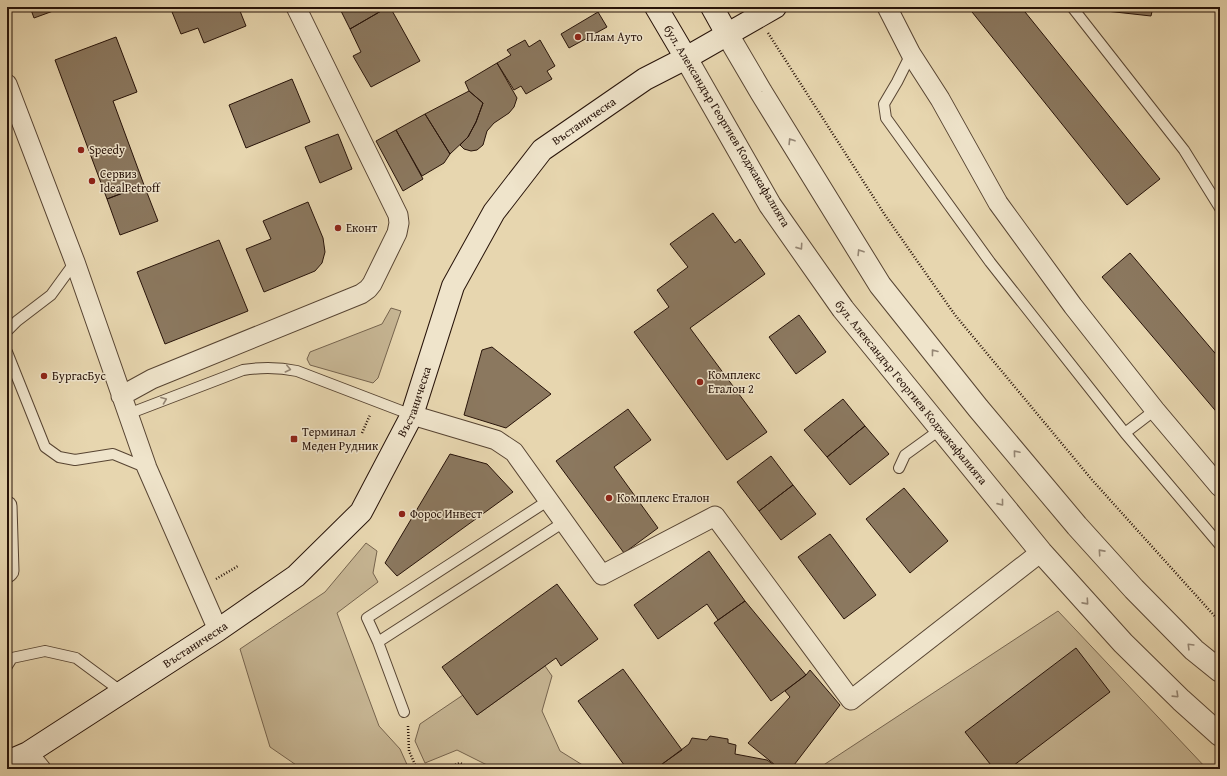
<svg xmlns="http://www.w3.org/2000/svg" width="1227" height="776" font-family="'Gentium Book Plus',serif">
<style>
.green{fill:#c6b593;stroke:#76644e}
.building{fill:#8b785f;stroke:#271309}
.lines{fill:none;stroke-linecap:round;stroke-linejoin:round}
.service-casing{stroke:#574432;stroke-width:12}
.minor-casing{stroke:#574432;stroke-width:21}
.tertiary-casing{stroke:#574432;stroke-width:24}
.secondary-casing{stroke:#271309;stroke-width:24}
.path{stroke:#271309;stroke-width:2.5;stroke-dasharray:1 2;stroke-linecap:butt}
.service{stroke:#efe4cb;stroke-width:10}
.minor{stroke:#efe4cb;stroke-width:19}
.tertiary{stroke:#efe4cb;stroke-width:22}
.secondary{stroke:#efe4cb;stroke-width:22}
.oneway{stroke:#958674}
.poi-dot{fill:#8f2418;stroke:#efe4cb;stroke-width:1.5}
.labels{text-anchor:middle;stroke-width:3;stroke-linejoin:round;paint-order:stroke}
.poi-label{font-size:12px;fill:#271309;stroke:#efe4cb;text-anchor:start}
.street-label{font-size:12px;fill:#271309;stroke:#efe4cb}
</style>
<rect width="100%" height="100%" fill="#e7d6af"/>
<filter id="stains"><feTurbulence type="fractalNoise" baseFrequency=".005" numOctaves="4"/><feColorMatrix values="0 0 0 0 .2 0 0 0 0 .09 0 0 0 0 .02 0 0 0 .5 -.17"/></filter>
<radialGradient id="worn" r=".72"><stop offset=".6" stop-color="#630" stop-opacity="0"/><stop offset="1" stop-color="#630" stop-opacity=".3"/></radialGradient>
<path class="green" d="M391,308L401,311L378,378L373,383L310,365L307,359L310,352L382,324Z
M366,543L377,551L373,573L378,582L337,613L379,726L400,749L409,769H302L270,747L240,649L325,592Z
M1058,611L1207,769H1020L1012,760L994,769H833L822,766Z
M545,666L552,676L542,711L560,751L589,769H495L457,750L425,763L415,741L420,724L463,695L477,715Z"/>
<path class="building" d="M30,7H64L34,18Z
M170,7H252L240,11L246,26L204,43L198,28L181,34Z
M339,7H388L350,29Z
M388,7H390L420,61L371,87L353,56L361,52L350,29Z
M968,7H1021L1160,179L1127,205Z
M1105,7H1153L1151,16L1106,11Z
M598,12L607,27L569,48L561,34Z
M116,37L137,92L113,101L144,185L107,199L55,60Z
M525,40L529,47L540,40L555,66L547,71L552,79L526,94L521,86L514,90L497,63L511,55L507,50Z
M497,63L517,98L514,107L509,113L494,123L487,131L483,145L477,150L471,151L464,149L460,145L468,137L476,122L483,103L469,91L465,82Z
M292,79L310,122L246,148L229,105Z
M469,91L483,103L476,122L468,137L450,154L425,114Z
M425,114L450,154L444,163L422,176L396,130Z
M396,130L423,179L403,191L376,141Z
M338,134L352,169L320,183L305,147Z
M144,185L158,221L120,235L107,199Z
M308,202L323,238L325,252L322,263L315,271L264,292L246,249L271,239L263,221Z
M713,213L735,243L740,239L765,274L690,328L767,432L727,460L634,332L669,307L657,290L688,267L670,244Z
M219,240L248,311L165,344L137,272Z
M1130,253L1220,359V416L1102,277Z
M799,315L826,352L796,374L769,337Z
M492,347L551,394L506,428L464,415L482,350Z
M843,399L865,426L827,457L804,430Z
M628,409L651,440L614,467L658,528L624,553L556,461Z
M865,426L889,454L850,485L827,457Z
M450,454L487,464L513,492L397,576L385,563Z
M771,456L793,485L759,511L737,482Z
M793,485L816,514L781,540L759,511Z
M904,488L948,541L910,573L866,519Z
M830,534L876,595L844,619L798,557Z
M709,551L745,601L718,620L707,604L658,639L634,605Z
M557,584L598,639L561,666L556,658L477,715L442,667Z
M745,601L806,675L771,701L714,623Z
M1076,648L1110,692L1009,769H994L965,732Z
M623,669L682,750L655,769H627L578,701Z
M810,670L840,705L791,769H780L748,743L790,697L785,691L806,675Z
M710,736L728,739V743L736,745L735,754L767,760L780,769H658L657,768L689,744L692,738L707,740Z"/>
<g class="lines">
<defs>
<path id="service" d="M1072,7L1184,150L1220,208
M911,54L897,82L884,104L886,118L990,262L1125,433L1220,545
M7,331L17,321L51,295L75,262
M7,352L45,447L59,457L75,460L113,454L147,468
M128,414L243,370C262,367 278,367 297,371L412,415
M1125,433L1155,410
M899,468L905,455L941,429
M378,642L367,618L549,500
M7,666L12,658L45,651L76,658L122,692
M404,712L378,642L564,522"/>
<path id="minor" d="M887,7L911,54L940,99L998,203L1073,306L1155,410L1220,487
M7,84L75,262L147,468L218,630
M121,396L152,379L361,294L368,289L372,284L397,233L399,223L398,215L296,7
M412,415L496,440L514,452L602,575L715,516L851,700L1041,552
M7,506L9,571L7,573
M28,753L41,769"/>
<g id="tertiary">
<path d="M727,34L761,92L880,285L978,408L1077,526L1134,589L1194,650L1220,671"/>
<path id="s1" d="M686,58L770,205L843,309L1041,552L1123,643L1181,700L1220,735"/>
</g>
<g id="secondary">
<path d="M656,7L686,58"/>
<path d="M712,7L727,34"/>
<path id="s2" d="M7,762L28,753L218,630L296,576L361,512L412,415L453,286L494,212L542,150L645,79L686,58L775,7"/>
</g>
</defs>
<use href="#service" class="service-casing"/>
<use href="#minor" class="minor-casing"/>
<use href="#tertiary" class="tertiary-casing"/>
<use href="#secondary" class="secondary-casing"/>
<path class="path" d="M768,33L885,215L955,315L1093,481L1220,622
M362,433L370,415
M216,579L238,566
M408,726L409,751L417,769
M444,769L460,763L471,769"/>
<use href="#service" class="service"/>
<use href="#minor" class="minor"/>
<use href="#tertiary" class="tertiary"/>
<use href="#secondary" class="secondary"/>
</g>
<defs><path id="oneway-chevron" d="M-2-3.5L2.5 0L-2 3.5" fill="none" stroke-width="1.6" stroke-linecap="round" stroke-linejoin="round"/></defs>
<g class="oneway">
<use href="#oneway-chevron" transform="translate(791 141) rotate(-122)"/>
<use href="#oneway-chevron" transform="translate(800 247) rotate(55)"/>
<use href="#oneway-chevron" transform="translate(860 252) rotate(-122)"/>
<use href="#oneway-chevron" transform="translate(934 352) rotate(-128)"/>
<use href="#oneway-chevron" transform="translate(288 369) rotate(13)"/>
<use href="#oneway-chevron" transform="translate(164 400) rotate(-21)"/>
<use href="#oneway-chevron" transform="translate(1016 453) rotate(-130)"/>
<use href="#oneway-chevron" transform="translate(1001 503) rotate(51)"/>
<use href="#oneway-chevron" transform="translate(1101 552) rotate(-132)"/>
<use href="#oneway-chevron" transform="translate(1086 602) rotate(48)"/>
<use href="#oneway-chevron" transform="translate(1190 646) rotate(-135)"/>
<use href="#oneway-chevron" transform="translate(1176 695) rotate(44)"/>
</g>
<g class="poi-dot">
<circle cx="578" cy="37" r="4"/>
<circle cx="81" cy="150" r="4"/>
<circle cx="92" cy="181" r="4"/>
<circle cx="338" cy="228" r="4"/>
<circle cx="44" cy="376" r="4"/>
<circle cx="700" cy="382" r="4"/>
<rect x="290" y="435" width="8" height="8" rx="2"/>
<circle cx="609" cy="498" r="4"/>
<circle cx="402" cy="514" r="4"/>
</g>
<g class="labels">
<g class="poi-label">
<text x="586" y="41">Плам Ауто</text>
<text x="89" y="154">Speedy</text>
<text x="100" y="178">Сервиз<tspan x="100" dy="14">IdealPetroff</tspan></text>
<text x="346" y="232">Еконт</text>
<text x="708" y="379">Комплекс<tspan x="708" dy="14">Еталон 2</tspan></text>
<text x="52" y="380">БургасБус</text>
<text x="302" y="436">Терминал<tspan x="302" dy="14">Меден Рудник</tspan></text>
<text x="617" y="502">Комплекс Еталон</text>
<text x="410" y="518">Форос Инвест</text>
</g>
<g class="street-label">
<text dy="4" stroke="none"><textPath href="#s2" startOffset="894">Въстаническа</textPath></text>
<text transform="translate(727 126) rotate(59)" y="4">бул. Александър Георгиев Коджакафалията</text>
<text dy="4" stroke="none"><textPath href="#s1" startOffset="404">бул. Александър Георгиев Коджакафалията</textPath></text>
<text dy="4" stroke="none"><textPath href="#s2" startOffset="558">Въстаническа</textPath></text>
<text dy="4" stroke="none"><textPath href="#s2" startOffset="222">Въстаническа</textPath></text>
</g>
</g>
<rect width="1227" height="776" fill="none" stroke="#e7d6af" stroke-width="24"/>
<rect x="8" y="8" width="1211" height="760" fill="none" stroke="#271309" stroke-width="2"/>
<rect x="12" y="12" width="1203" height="752" fill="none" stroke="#271309"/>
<rect width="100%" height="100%" filter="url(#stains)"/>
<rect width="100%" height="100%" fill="url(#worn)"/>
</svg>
